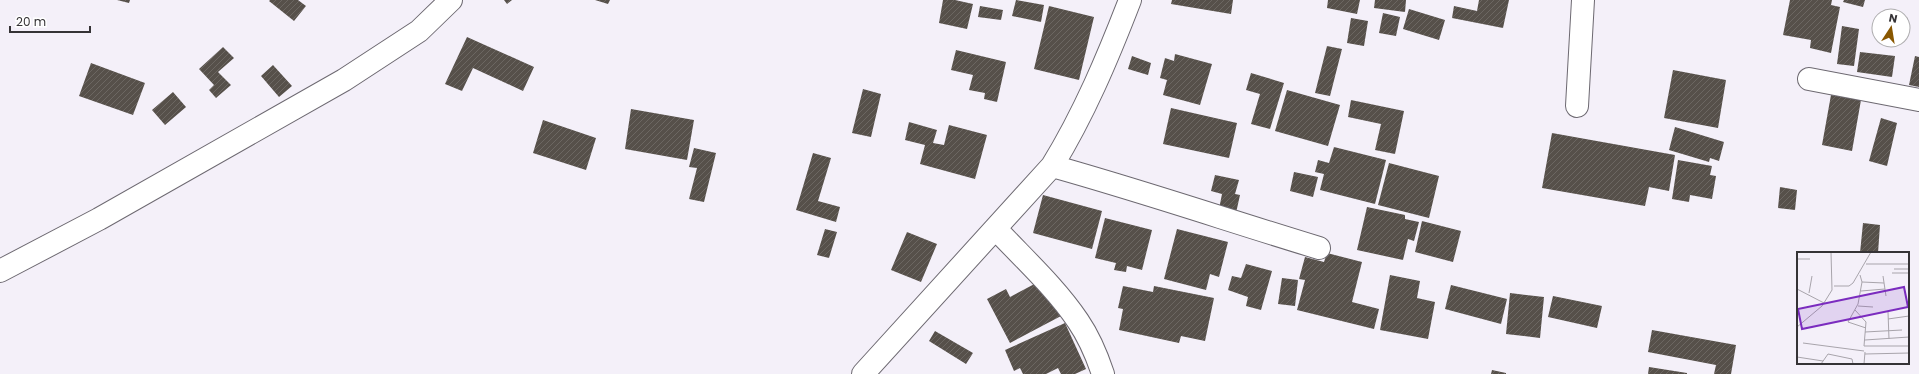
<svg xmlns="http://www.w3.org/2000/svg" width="1919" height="374" font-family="Poppins,sans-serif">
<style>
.building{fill:url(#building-hatch)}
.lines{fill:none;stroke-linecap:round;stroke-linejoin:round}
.minor-casing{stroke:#6d6971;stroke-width:24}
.minor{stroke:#fff;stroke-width:22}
.inset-road{fill:none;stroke:#a8a4ab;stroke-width:1}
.view{fill:#7b2cbf;fill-opacity:0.15;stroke:#7b2cbf;stroke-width:2}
.inset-edge{fill:none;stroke:#353336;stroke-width:2}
</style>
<defs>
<pattern id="building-hatch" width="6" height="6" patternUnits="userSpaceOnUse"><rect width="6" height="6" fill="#56504a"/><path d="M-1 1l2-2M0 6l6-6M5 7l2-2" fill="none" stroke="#6c6762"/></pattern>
</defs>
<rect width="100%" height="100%" fill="#f4f0f9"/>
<path class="building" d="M117,0H130L129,3Z
M270,0H298L306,6L294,21L269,1Z
M504,0H512L507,4Z
M595,0H610L608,4Z
M943,0H955L973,4L967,29L939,23Z
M1016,0L1044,5L1041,22L1012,16Z
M1172,0H1233L1231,14L1171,4Z
M1328,0H1360L1357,14L1327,8Z
M1375,0H1406L1405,12L1374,8Z
M1479,0H1509L1503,28L1452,18L1454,6L1477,11Z
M1790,0H1832L1831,5L1840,7L1831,53L1810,48L1811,40L1783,35Z
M1844,0H1865L1863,7L1843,2Z
M980,6L1003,10L1001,20L978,17Z
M1049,6L1094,17L1079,80L1034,69Z
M1409,9L1445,20L1439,40L1403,29Z
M1383,13L1400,17L1396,36L1379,33Z
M1903,17L1908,18L1906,29L1903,28Z
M1351,18L1368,21L1364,46L1347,43Z
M1842,26L1859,29L1854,66L1837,64Z
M467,37L534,67L523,91L473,68L462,91L445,84Z
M1327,46L1342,49L1330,96L1315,93Z
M223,47L234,58L218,72L231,85L216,98L209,90L214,85L199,69Z
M956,50L1006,62L997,102L984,99L985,93L969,90L973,75L951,70Z
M1860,52L1895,56L1892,77L1857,72Z
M1175,54L1212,64L1200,105L1163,95L1167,80L1160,78L1165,58L1174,61Z
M1132,56L1151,63L1148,75L1128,69Z
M1915,56L1919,57V87L1909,85Z
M91,63L145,83L133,115L79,96Z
M273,65L292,86L279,97L261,76Z
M1673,70L1726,80L1718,128L1664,118Z
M1251,73L1284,83L1270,129L1251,124L1260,94L1246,90Z
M863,89L881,94L871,137L852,133Z
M1287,90L1340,105L1328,146L1275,131Z
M173,92L186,107L165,125L152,110Z
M1831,95L1861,100L1852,151L1822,145Z
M1351,100L1404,111L1395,154L1375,150L1381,124L1348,117Z
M1171,108L1237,123L1229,158L1163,144Z
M631,109L694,120L687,160L625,149Z
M1881,118L1897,123L1887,166L1869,161Z
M543,120L596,138L586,170L533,153Z
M909,122L937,130L933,143L944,145L949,125L987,135L975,179L920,164L925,145L905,140Z
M1675,127L1724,142L1719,161L1710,158L1709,162L1669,150Z
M1552,133L1675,155L1669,191L1649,187L1645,206L1542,188Z
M1334,147L1386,160L1375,204L1320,190L1324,174L1315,172L1318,160L1329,163Z
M694,148L716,153L704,202L689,199L697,168L689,167Z
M813,153L831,158L818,201L840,207L836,222L796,210Z
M1678,160L1712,166L1710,175L1716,176L1712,199L1690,195L1689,202L1672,199Z
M1389,163L1439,176L1429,218L1378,205Z
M1294,172L1318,177L1313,197L1290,191Z
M1215,175L1239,180L1235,194L1240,195L1236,213L1219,209L1222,194L1211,191Z
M1780,187L1797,190L1795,210L1778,208Z
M1043,195L1102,211L1092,249L1033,233Z
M1367,207L1405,215V219L1419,222L1414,241L1408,239L1403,260L1357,250Z
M1105,218L1152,230L1142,270L1127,266L1126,272L1114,270L1116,263L1095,258Z
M1422,221L1461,231L1453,262L1415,252Z
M1863,223L1880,225L1878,253H1860Z
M825,229L837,232L829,258L817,255Z
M1177,229L1228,242L1219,277L1210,274L1206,290L1164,279Z
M907,232L937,244L921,282L891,270Z
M1327,253L1362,262L1352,302L1379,309L1374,329L1297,310L1305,280L1299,279L1305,257L1324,262Z
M1246,264L1272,271L1261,310L1246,306L1248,297L1228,290L1232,276L1241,278Z
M1390,275L1420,281L1417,298L1435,302L1428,339L1380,330Z
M1282,278L1298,280L1295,306L1278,304Z
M1042,280L1061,316L1010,343L987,299L1006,289L1010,297Z
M1451,285L1507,299L1501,324L1445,309Z
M1123,286L1153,292L1154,286L1214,298L1205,341L1181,336L1179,343L1119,330L1123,309L1118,308Z
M1510,293L1544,297L1540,338L1506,334Z
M1553,296L1602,306L1597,328L1548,317Z
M1065,323L1086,369L1075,374H1061L1058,368L1046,374H1023L1020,368L1014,371L1005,350Z
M1652,330L1736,345L1731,374H1714L1716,365L1648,352Z
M935,331L973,353L966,364L929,341Z
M1649,367L1687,373V374H1648Z
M1492,370L1506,373V374H1491Z"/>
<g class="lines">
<defs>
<path id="minor" d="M1809,79L1919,100
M1577,106L1583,0
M1052,166C1142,191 1230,221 1319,248
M996,229C1023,258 1056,288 1078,321C1089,337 1097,356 1103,374
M0,271L99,219L344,80L419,31L451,0
M863,374L1052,166C1084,114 1108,57 1130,0"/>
</defs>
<use href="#minor" class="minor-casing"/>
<use href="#minor" class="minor"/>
</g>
<g transform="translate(1797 252)">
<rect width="112" height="112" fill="#f4f0f9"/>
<path class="inset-road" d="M0,7H13M69,12H112M97,17H112M95,21H112M63,23L65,30L87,31M86,24L89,44M65,30L61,52L51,70L69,76M37,34H52L56,31L74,0M0,37L27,51M64,39L88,37M12,41L15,24M61,54L76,55M58,58L69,70L67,94H112M91,60L92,87M91,67L112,64M0,75L25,54L35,38L34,0M68,80L105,78M68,88L112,85M6,91L67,99M68,102L112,101M0,105L26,109M24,112L31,102L55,107L56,112M67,112L68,100"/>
<path class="view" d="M107,35L111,55L5,77L1,57Z"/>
<rect width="112" height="112" class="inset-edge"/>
</g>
<g transform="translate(1891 28) rotate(12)"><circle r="19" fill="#ffffff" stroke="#aeadaf"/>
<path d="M0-3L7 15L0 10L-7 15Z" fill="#895700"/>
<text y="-6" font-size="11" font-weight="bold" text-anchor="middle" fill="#353336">N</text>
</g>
<path d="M10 26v6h80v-6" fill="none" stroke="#353336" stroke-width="2"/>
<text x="16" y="26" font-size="12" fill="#353336" stroke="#ffffff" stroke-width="3" paint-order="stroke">20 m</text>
</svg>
